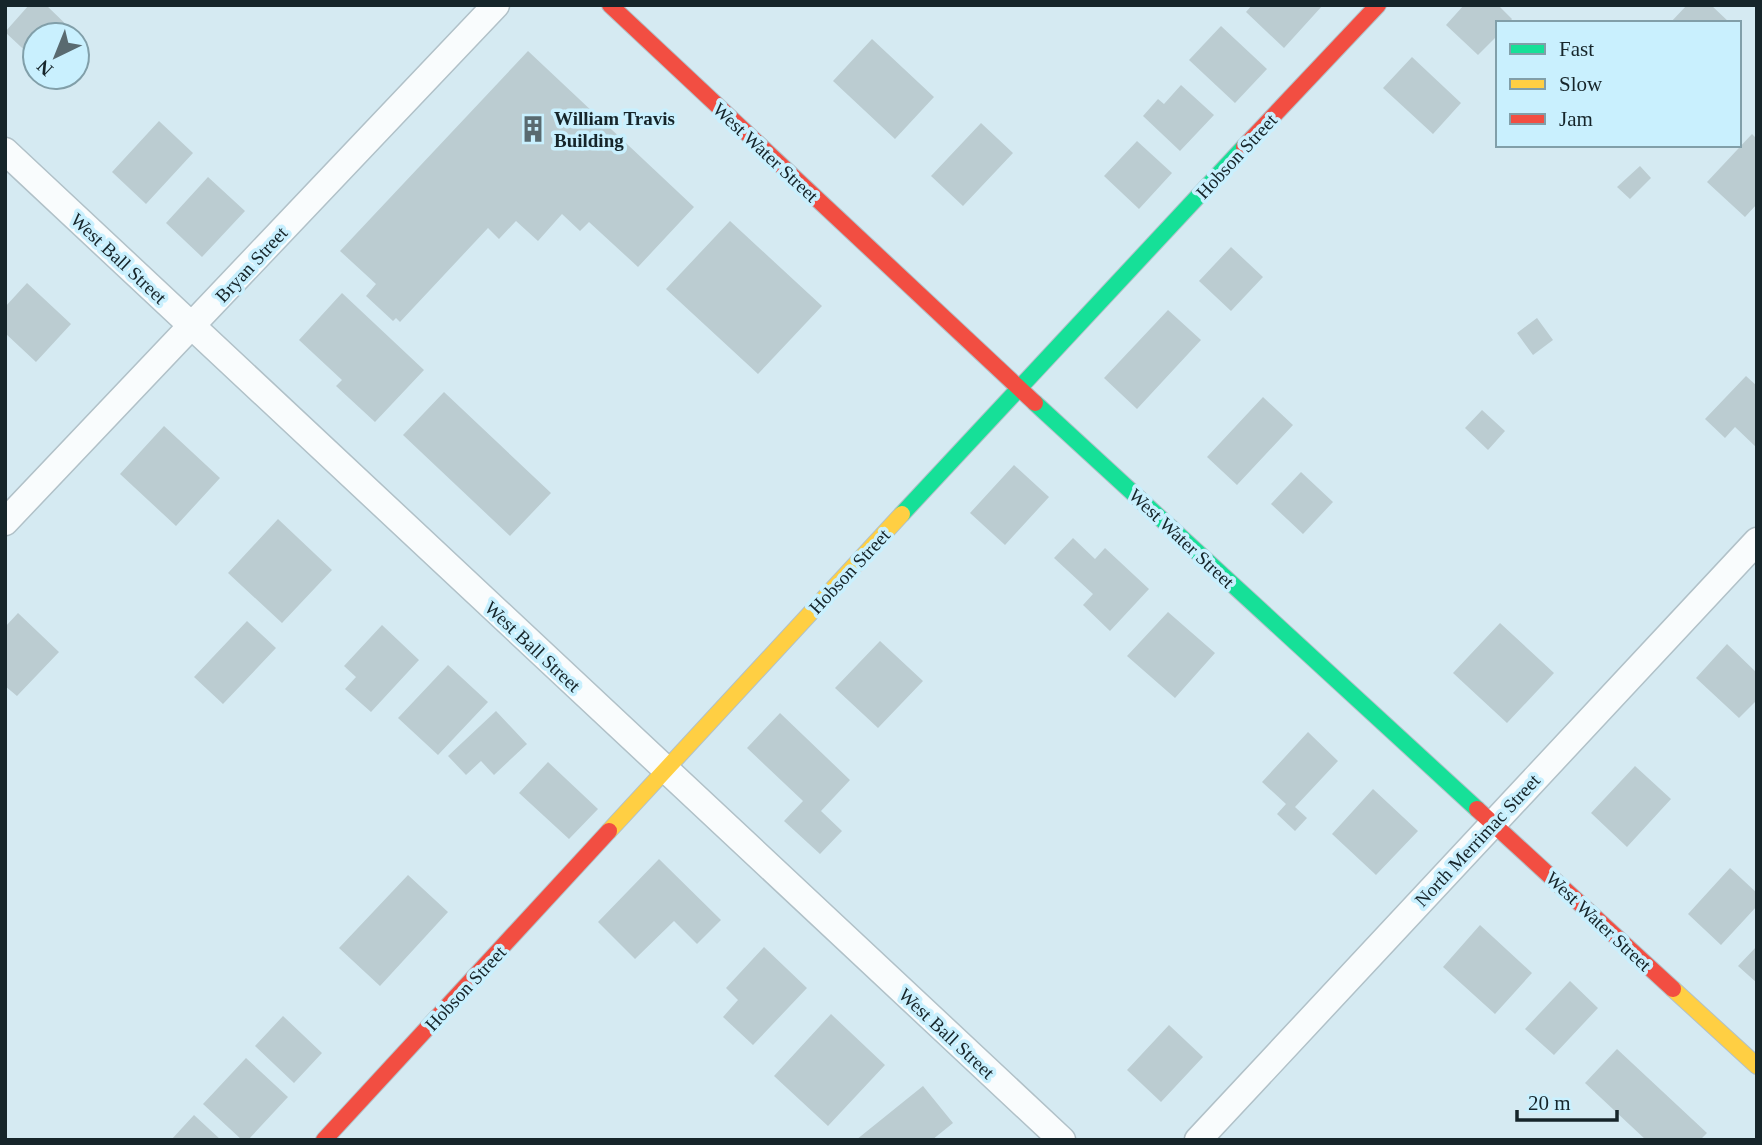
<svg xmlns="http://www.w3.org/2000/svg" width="1762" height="1145" font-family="'Times New Roman',serif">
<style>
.building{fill:#bbccd1}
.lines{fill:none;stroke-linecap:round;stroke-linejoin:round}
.street-casing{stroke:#b1c1c8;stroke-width:29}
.fast-casing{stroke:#b1c1c8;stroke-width:18}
.slow-casing{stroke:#b1c1c8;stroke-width:18}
.jam-casing{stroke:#b1c1c8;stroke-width:18}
.street{stroke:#f9fcfd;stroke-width:26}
.fast{stroke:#16e098;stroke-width:16}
.slow{stroke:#ffcf43;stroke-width:16}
.jam{stroke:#f24e42;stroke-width:16}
.labels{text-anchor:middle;stroke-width:7;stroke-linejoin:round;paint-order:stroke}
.poi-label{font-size:19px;font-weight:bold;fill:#16252a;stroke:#c9f0fe;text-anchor:start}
.street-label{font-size:19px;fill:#16252a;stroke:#c9f0fe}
</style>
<rect width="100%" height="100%" fill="#d5eaf2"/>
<path class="building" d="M29,5H46L76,34L35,35V60L5,32Z
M1252,5H1323L1284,48L1246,12Z
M1464,5H1498L1512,19L1509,23H1498V35L1478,55L1446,25Z
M1687,5H1711L1730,23H1670Z
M1221,26L1267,69L1235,103L1189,60Z
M872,39L934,97L895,139L833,81Z
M528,51L694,207L638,267L589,222L580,231L562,214L538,241L516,221L499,239L488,228L400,322L396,318L393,321L366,296L376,284L340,251Z
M1412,57L1461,103L1433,134L1383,88Z
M1181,85L1214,115L1180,151L1143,116L1158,99L1164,104Z
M159,121L193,153L146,204L112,172Z
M981,123L1013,153L963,206L931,176Z
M1752,134L1757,139V204L1745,217L1707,182Z
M1137,141L1172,173L1139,209L1104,176Z
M1640,166L1651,178L1630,199L1617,187Z
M208,177L245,211L202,257L166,223Z
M730,221L822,306L758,374L666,289Z
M1231,247L1263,277L1231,311L1199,281Z
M27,283L71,324L36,362L5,333V307Z
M342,293L424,370L375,422L336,386L342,380L299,340Z
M1168,310L1201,340L1137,409L1104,378Z
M1537,318L1553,340L1533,355L1517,333Z
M1746,376L1757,386V448L1735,427L1725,438L1705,419Z
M444,392L551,493L510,536L403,435Z
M1263,397L1293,425L1237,485L1207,457Z
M1482,410L1505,431L1488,450L1465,428Z
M164,426L220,478L176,526L120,474Z
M1014,465L1049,497L1005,545L970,513Z
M1301,472L1333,502L1303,534L1271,504Z
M278,519L332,570L282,623L228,573Z
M1073,538L1095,559L1105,548L1149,589L1110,631L1083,605L1093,594L1054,558Z
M1168,612L1215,653L1175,698L1127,656Z
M18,613L59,652L17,696L5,686V627Z
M247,621L276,648L223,704L194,677Z
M1500,623L1554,673L1507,723L1453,673Z
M382,625L419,660L371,712L345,689L356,677L344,666Z
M880,641L923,681L878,728L835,688Z
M1727,644L1757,673V700L1739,718L1696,678Z
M448,665L488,702L438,755L398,718Z
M496,711L527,744L494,775L481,761L466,775L448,756Z
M780,713L850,780L821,811L842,831L820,854L784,821L803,801L747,748Z
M1308,732L1338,761L1295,807L1307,818L1295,831L1277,814L1286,804L1262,782Z
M548,762L598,809L569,839L519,793Z
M1635,766L1671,799L1627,847L1591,813Z
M1373,789L1418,831L1376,875L1332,834Z
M659,859L721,920L697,944L674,921L635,959L598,922Z
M1730,868L1757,893V906L1721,945L1688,914Z
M408,875L448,912L380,986L339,948Z
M1480,925L1532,973L1495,1014L1443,967Z
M1757,946V983L1738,966Z
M764,947L807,988L753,1045L723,1017L738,1000L726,988Z
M1570,981L1598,1008L1554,1055L1525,1029Z
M831,1014L885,1065L828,1126L774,1076Z
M283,1016L322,1053L294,1083L255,1046Z
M1169,1025L1203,1057L1161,1102L1127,1070Z
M1617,1049L1707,1133L1700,1140H1646L1585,1083Z
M246,1058L288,1097L248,1140H242L203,1104Z
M923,1086L953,1123L932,1140H856Z
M194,1115L221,1140H171Z"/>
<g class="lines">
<defs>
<path id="street" d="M5,151L1062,1140
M5,522L496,5
M1198,1140L1757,541"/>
<path id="fast" d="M1035,403L1477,809
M902,514L1244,147"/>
<path id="slow" d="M609,831L902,514
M1673,989L1757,1066"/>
<path id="jam" d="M610,5L1035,403
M1244,147L1378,5
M1477,809L1673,989
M324,1140L609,831"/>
</defs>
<use href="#street" class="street-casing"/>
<use href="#fast" class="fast-casing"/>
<use href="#slow" class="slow-casing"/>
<use href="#jam" class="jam-casing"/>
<use href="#street" class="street"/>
<use href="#fast" class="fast"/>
<use href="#slow" class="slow"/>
<use href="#jam" class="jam"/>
</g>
<defs>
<symbol id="building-bare" viewBox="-9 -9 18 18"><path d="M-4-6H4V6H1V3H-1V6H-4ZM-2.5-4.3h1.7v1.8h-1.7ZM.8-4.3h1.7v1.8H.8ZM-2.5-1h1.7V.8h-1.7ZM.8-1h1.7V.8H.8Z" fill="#596a70" stroke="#c9f0fe" stroke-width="2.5" paint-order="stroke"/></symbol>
</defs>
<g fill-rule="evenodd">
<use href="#building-bare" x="514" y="110" width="38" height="38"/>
</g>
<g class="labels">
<g class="poi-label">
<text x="554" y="125">William Travis<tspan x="554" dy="22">Building</tspan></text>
</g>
<g class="street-label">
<text transform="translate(766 152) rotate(43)" y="7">West Water Street</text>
<text transform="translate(1236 156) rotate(-47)" y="7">Hobson Street</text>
<text transform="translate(119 258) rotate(43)" y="7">West Ball Street</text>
<text transform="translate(251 264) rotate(-47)" y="7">Bryan Street</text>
<text transform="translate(1182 538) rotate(43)" y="7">West Water Street</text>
<text transform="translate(849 571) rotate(-47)" y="7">Hobson Street</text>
<text transform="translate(533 646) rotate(43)" y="7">West Ball Street</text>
<text transform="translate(1477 840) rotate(-47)" y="7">North Merrimac Street</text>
<text transform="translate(1599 921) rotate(43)" y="7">West Water Street</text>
<text transform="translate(465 988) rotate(-47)" y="7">Hobson Street</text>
<text transform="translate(947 1033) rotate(43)" y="7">West Ball Street</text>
</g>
</g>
<rect width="1762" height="1145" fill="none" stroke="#16252a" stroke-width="14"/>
<rect x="1496" y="21" width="245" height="126" fill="#c9f0fe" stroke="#819fa9" stroke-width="2"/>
<rect x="1510" y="44" width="35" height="10" fill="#16e098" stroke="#819fa9" stroke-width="2"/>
<text x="1559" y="56" font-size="21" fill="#16252a">Fast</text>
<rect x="1510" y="79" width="35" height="10" fill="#ffcf43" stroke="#819fa9" stroke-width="2"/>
<text x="1559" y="91" font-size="21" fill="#16252a">Slow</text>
<rect x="1510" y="114" width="35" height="10" fill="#f24e42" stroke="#819fa9" stroke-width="2"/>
<text x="1559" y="126" font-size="21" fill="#16252a">Jam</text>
<g transform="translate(56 56) rotate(223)"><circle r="33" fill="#c9f0fe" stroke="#819fa9" stroke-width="2"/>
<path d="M0-5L12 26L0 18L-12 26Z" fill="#596a70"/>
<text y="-10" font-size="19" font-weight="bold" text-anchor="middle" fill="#16252a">N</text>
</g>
<path d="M1517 1110v10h100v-10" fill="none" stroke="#16252a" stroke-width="3.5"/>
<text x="1528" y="1110" font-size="21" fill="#16252a" stroke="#c9f0fe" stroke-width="5" paint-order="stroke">20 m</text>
</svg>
